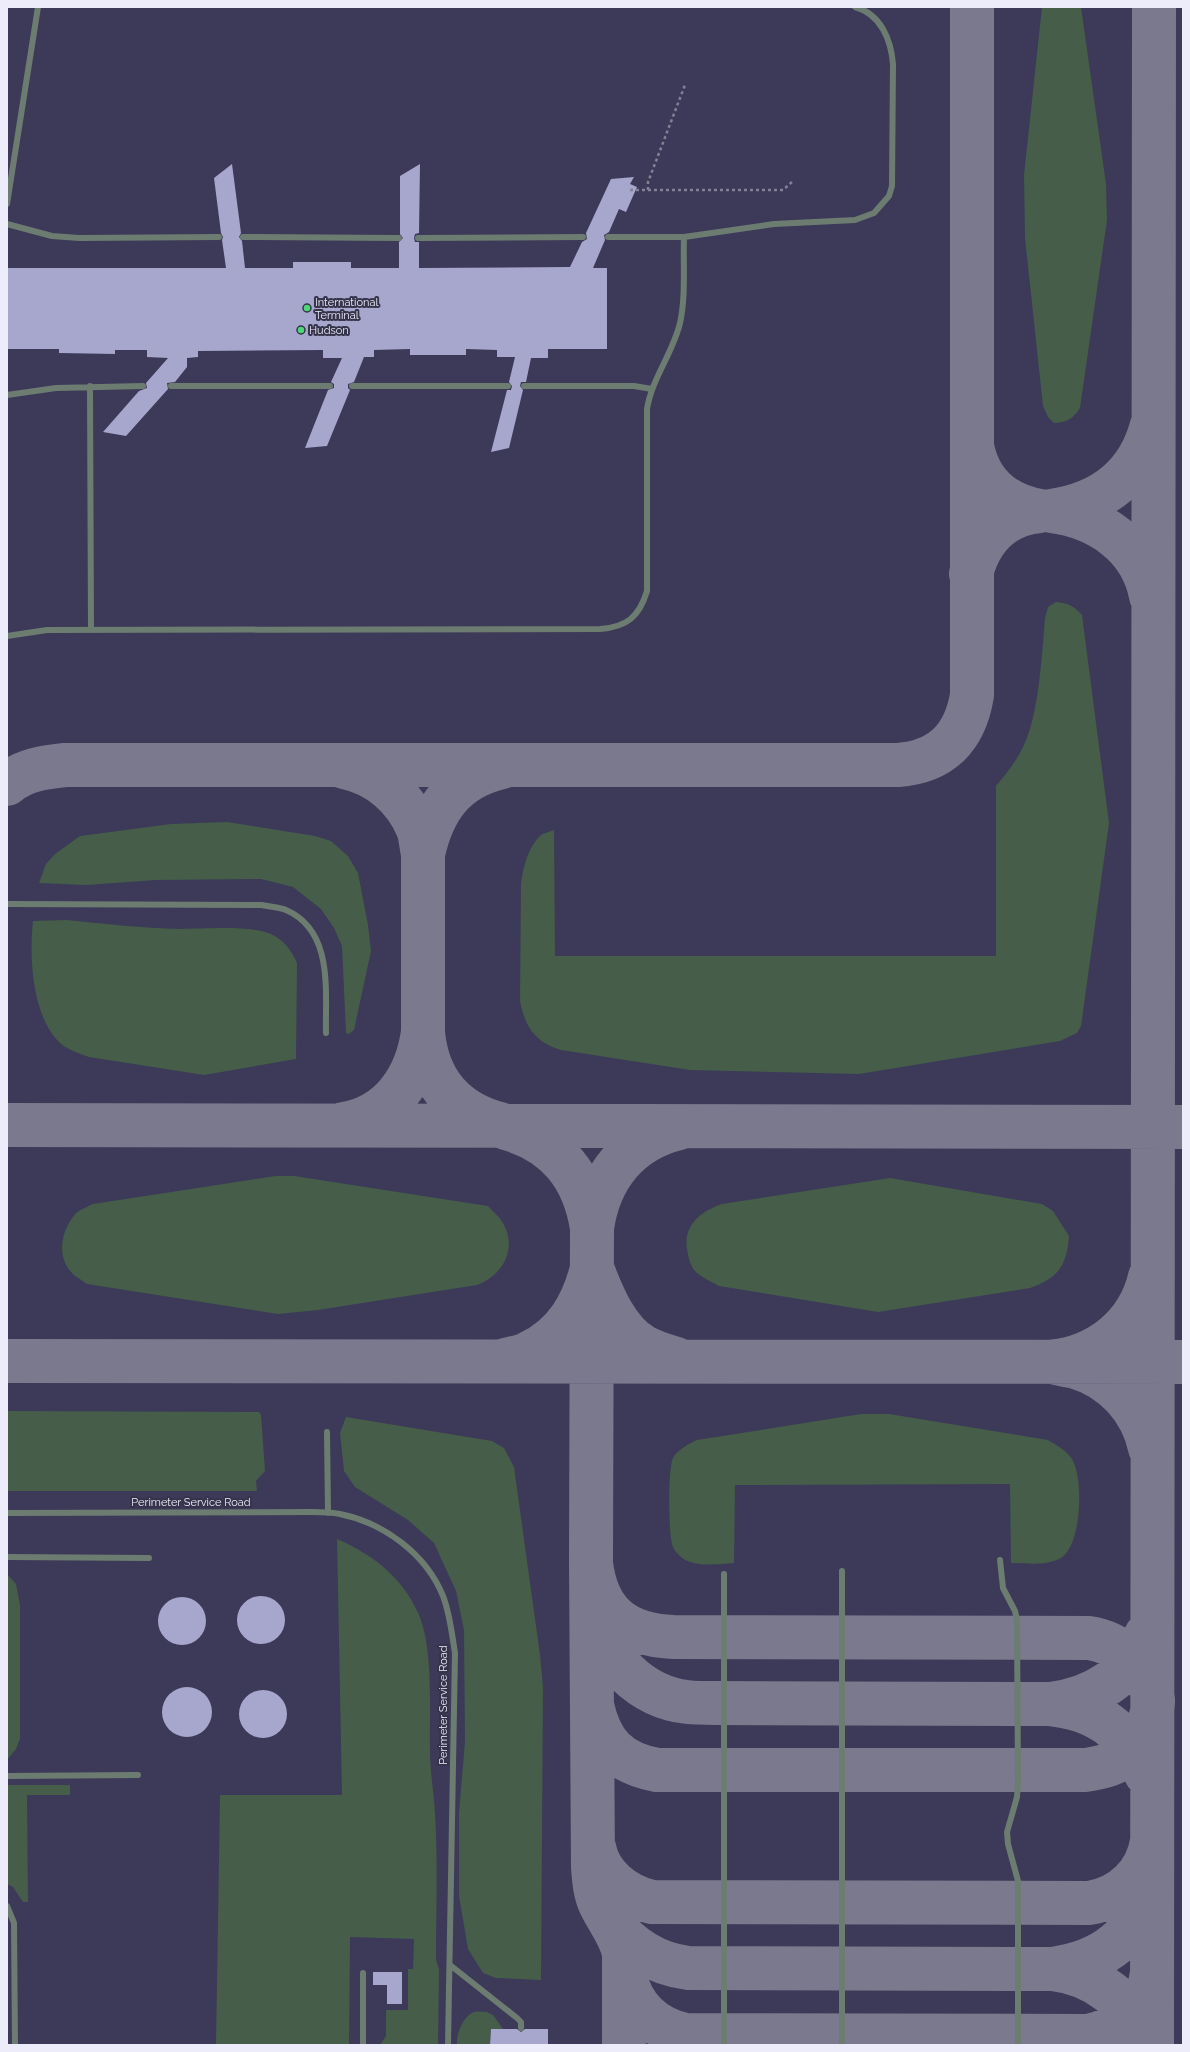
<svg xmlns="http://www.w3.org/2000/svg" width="1190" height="2052" font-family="Raleway,sans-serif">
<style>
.built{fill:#3c3a58}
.green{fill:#455d49}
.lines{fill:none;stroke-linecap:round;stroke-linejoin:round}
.taxiway{stroke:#7a798d;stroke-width:44}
.building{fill:#a7a6cd}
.path{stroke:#838195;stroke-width:2.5;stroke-dasharray:3 3;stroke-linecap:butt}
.service{stroke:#6d7c70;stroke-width:6}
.poi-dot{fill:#4dd676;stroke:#36344b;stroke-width:1.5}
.labels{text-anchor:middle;stroke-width:4;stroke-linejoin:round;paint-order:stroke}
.poi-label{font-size:11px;fill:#ececfb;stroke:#36344b;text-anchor:start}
.street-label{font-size:11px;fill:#ececfb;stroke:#36344b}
</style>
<rect width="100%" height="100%" fill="#36344b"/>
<path class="built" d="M7,7H1183V2045H7Z"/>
<path class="green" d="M1042,7H1081L1106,184L1107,220L1080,408C1074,418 1066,423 1054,423L1048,417L1043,406L1025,238L1024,175Z
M1056,602C1068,603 1074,606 1082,615L1109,823L1081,1026L1077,1033L1060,1041L859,1074L690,1070L561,1050C535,1042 525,1027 520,1001L521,883C523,868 528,847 540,836C543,833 550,832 554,830L555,956H996V786C1007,773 1017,760 1024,745C1039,713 1042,654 1045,618L1048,607Z
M227,822L315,836L331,841L348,856L358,873L368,925L371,951L354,1030L349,1034L346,1033L342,946L334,928L321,909L293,887L261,879L156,880L86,885L39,883L46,864L55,854L80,836L171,824Z
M67,920C105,924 142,928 180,929C204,929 251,925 271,934C285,941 291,950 297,963L296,1059L204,1075L89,1057C78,1053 65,1049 57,1040C32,1012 29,957 33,921Z
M276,1176H294L488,1206C492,1211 498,1215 501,1220C519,1246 504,1275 477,1285L318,1310L278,1314L87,1284C83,1281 78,1278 74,1275C55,1258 61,1230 76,1213C81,1209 87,1207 93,1204Z
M890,1178L1042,1204L1053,1211L1069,1236C1067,1266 1058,1278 1030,1288L878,1312L719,1286C712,1282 703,1278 697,1273C692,1269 689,1261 688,1254C681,1227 699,1212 722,1204Z
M7,1411L259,1412L261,1415L265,1471L256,1481L257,1491H7Z
M861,1414H889L1048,1440C1056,1445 1066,1450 1072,1459C1084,1478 1082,1549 1059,1559C1045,1566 1026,1563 1011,1563L1010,1484L735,1485L734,1563C718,1564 694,1568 681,1557C678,1554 674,1550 673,1547C668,1537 668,1468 673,1458C678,1449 689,1444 697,1440Z
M346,1417L492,1441L504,1448L514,1467L540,1655L543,1687L541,1980L496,1978L483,1973L468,1949L459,1896V1813L465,1741L464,1630L456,1591L434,1543L408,1520L355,1487L344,1471L340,1433Z
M337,1539C374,1555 403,1578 419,1615C434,1651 429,1712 430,1751C430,1772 434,1793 435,1814C438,1863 436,1911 436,1960L439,1969L438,2045H380L386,2036V2010H408V1969H413L414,1939L350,1937L349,2045H216L220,1795H342Z
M7,1574L16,1584L20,1605V1739L16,1749L7,1760Z
M7,1785H70V1795H27L28,1902H23L13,1887L7,1884Z
M487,2012L493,2015L503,2029H491L490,2045H457C456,2034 463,2016 474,2012C478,2011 483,2012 487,2012Z"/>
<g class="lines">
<path class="taxiway" d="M971,574C980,539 1002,514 1040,511C1004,505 979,483 972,446
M1151,596C1142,546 1099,517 1051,511C1102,504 1139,476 1152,425
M344,767C378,774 405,797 418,829C421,837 421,846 423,854C433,809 454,778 502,767
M7,784C23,770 45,767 65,765H898C941,762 965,738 972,695V7
M423,854V1032
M344,1124C392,1116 417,1076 423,1032C427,1079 453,1112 500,1124
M7,1125L1183,1127
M506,1128C557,1142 584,1177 592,1228C599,1178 628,1140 679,1128
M592,1228L591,1563L593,1867C594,1881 595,1894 601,1906C609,1922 621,1936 624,1954V2045
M1150,1277C1139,1325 1100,1357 1051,1362C1059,1364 1068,1365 1076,1367C1114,1378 1142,1410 1150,1448
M505,1360C513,1358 522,1357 529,1353C565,1336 583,1305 592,1268C602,1295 617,1332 644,1347C655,1353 667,1356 679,1360
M7,1361L1183,1362
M591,1563C597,1613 624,1635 673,1637L1089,1638C1118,1642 1151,1669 1153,1700C1154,1725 1134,1752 1113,1763C1105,1767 1096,1768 1086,1770H657C618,1763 600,1743 592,1705
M594,1615C604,1659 641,1697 687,1702C696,1703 706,1703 715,1703L1050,1704C1098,1709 1126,1730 1146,1774
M1050,1704C1093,1699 1130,1677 1146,1635
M594,1847C599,1876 625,1896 652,1902L1089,1903C1122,1898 1147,1874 1152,1841
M610,1921C629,1947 656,1964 688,1968L1052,1969C1095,1974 1131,2001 1146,2041
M1052,1969C1103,1962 1138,1937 1150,1884
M625,1975C631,2007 654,2028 685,2035L1088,2036C1120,2029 1149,2008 1152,1972
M1152,2045L1154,7"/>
</g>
<path class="building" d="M232,164L241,233L239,237L242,241L245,268H293V262H351V268H399V242L403,238L400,234V176L420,164L419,233L415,234L414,238L415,242H419V268L570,267L582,242L587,239L586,233L611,179L634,177L630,184L637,187L626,212L619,209L609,232L604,235L605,240L593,268H607V349H548V358H531L526,382H521L520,386L523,390L509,448L491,452L507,390H511L512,386L509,382L515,357H497V350L466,349V355H410V349L374,350V357H364L354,382L348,384V388L350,390L327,446L305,448L328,390L334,388V384L331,382L342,358H323V350L198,351V357L187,358V367L175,382L167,383L168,389L126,436L103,432L139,391L147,388L146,383L168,358L147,357V350H115V354L59,353V349H7V268H226L222,240L223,237L221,233L214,178Z
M237 1620a24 24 0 1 1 48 0a24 24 0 1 1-48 0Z
M158 1621a24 24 0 1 1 48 0a24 24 0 1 1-48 0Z
M162 1712a25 25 0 1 1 50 0a25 25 0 1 1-50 0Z
M239 1714a24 24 0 1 1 48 0a24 24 0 1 1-48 0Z
M373,1972H402V2004H387V1985H373Z
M491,2029H517L521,2032L525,2029H548V2045H490Z"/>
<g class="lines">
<path class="path" d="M630,190H783L793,181
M648,190V182L685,85"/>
<path class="service" d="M7,204L38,7
M7,224L52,236L79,238L219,237
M243,237L399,238
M608,237H684L774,224L855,220L874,213L889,196L892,186L893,64C891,40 881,14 855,7
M418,238L583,237
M90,386L91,629
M171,386H330
M352,386H508
M524,386H634L652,389
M7,395L56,388L143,386
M7,636L47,630L600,629C627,627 639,617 647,591V409C652,378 673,353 680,323C686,296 683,265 684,237
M7,904L262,905C270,907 280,907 286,910C334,931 325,991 326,1033
M327,1432L328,1513
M7,1513L312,1512C321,1512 331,1512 340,1514C384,1523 426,1554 443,1596C450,1614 452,1635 455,1653L448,2045
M7,1557L149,1558
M1000,1560L1003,1588L1015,1611L1017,1620L1018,1782L1017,1797L1007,1832L1008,1844L1018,1881V2045
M7,1776L138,1775
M7,1906L14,1923L15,2045
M450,1965L517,2018L521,2022V2028
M363,2045V1973
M724,2045V1574
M842,2045V1571"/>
</g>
<g class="poi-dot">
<circle cx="307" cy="308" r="4"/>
<circle cx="301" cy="330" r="4"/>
</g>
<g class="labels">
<g class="poi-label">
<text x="315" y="306">International<tspan x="315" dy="13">Terminal</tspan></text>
<text x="309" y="334">Hudson</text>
</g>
<g class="street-label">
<text x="191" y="1506">Perimeter Service Road</text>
<text transform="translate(443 1705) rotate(-90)" y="4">Perimeter Service Road</text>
</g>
</g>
<rect width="1190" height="2052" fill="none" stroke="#ececfb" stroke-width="16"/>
</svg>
